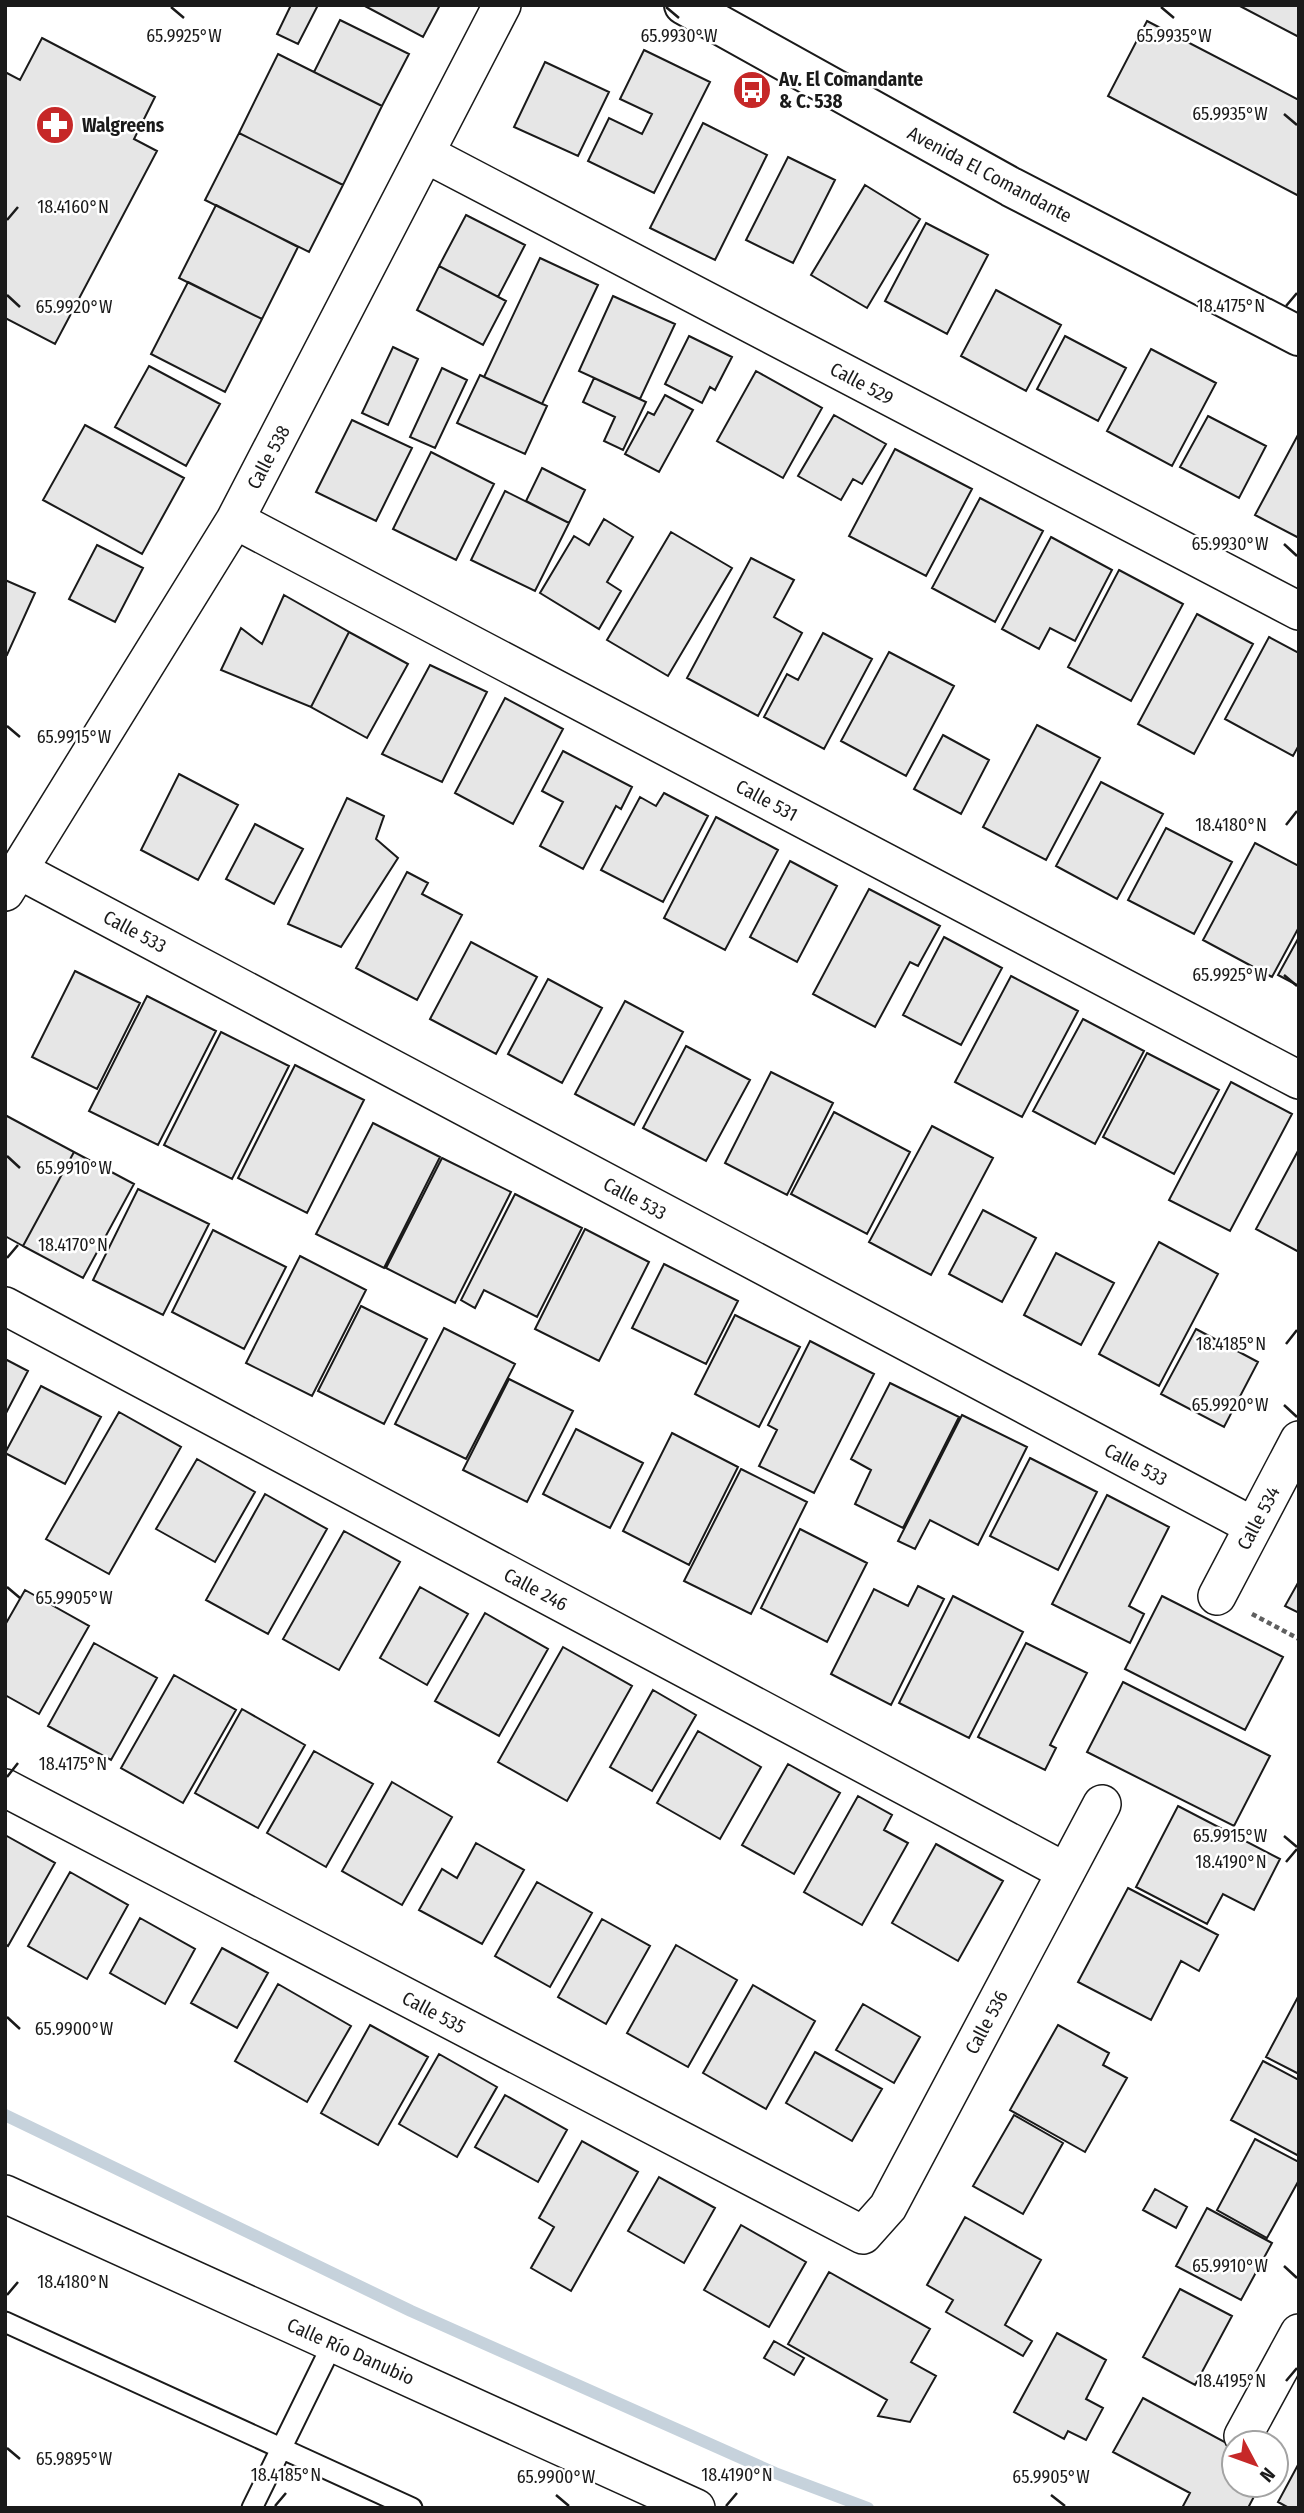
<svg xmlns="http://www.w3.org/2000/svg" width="1304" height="2513" font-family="'Fira Sans Condensed',sans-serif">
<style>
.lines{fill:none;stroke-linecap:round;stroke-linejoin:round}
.stream{stroke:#c6d2dc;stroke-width:12}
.building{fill:#e6e6e6;stroke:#1a1a1a;stroke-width:2}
.service-casing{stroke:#1a1a1a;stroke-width:23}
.minor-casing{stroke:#1a1a1a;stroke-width:40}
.tertiary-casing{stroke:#1a1a1a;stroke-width:42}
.path{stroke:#5f5f5f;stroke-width:4.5;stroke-dasharray:5 3.5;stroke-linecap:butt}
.service{stroke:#fff;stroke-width:19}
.minor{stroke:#fff;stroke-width:37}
.tertiary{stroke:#fff;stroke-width:38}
.ticks{fill:none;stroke:#1a1a1a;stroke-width:2.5}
.labels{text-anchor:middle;stroke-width:5;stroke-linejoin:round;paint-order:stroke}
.poi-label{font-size:19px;font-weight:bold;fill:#1a1a1a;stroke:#fff;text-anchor:start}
.street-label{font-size:19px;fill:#1a1a1a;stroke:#fff}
.ticks-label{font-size:18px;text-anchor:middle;fill:#1a1a1a;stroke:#fff;stroke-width:5;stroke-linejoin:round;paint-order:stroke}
</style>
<rect width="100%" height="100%" fill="#fff"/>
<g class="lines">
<path class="stream" d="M5,2115L411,2311L775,2473L868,2508"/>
</g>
<path class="building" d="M291,5H318L298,44L277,34Z
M363,5H440L423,37Z
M1238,5H1299V37Z
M340,20L409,54L382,106L314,72Z
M1147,21L1299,100V196L1108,96Z
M42,38L155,97L134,139L157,151L55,344L5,318V72L20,80Z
M644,50L710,82L654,193L588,161L609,118L642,134L652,114L620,99Z
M278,54L382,106L343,185L239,133Z
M545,62L609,92L578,156L514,127Z
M703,123L767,155L715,260L650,228Z
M239,133L343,185L309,252L205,200Z
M788,157L835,180L793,263L746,240Z
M865,185L920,219L867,308L811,275Z
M216,205L298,247L262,319L179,278Z
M466,215L525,245L498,297L439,266Z
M926,223L988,255L947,334L885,301Z
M540,258L598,285L542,404L484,377Z
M439,266L506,301L483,345L417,310Z
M188,282L262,319L225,392L151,354Z
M996,290L1061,325L1026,391L961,356Z
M613,296L675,324L640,399L579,371Z
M689,336L732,357L715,390L710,387L702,403L665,384Z
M1065,336L1126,368L1098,421L1037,389Z
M393,347L418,359L388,425L362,413Z
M1151,349L1216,383L1172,466L1107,431Z
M149,366L220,404L186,466L115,427Z
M442,368L467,380L435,448L410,437Z
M756,371L822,408L783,478L717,441Z
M480,375L547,406L525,454L457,423Z
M594,378L646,402L623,450L604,441L615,417L583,402Z
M665,395L693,410L659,472L625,454L648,412L654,415Z
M834,415L886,444L862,484L853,479L841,500L798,476Z
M1208,416L1266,446L1239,498L1180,467Z
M352,420L412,448L376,521L316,492Z
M85,425L184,478L142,554L43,500Z
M1299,433V538L1255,515Z
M895,449L972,489L926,576L849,536Z
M431,452L494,484L456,560L393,529Z
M542,468L585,490L569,523L526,501Z
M505,491L569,523L535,591L471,560Z
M980,498L1043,531L995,622L932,588Z
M604,519L633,537L607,582L621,591L599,629L540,593L574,536L589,545Z
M671,532L732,568L668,676L607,640Z
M1051,537L1112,570L1075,641L1050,628L1039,649L1002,629Z
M97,545L143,568L115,622L69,599Z
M751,558L794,580L774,617L802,633L758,716L687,678Z
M1119,570L1183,604L1131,701L1068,667Z
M5,580L35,593L7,655L5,654Z
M284,595L349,632L311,707L221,670L241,628L262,644Z
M1197,614L1253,644L1194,754L1138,724Z
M349,632L408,664L367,738L311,707Z
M823,633L872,659L824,749L764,717L787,674L798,680Z
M1269,637L1299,653V745L1293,756L1225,719Z
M889,652L954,686L906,776L841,741Z
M430,665L487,692L442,782L382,754Z
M505,698L563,729L513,824L455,793Z
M1037,725L1100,758L1046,860L983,827Z
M943,735L989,760L961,814L914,789Z
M563,751L632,787L621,809L616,806L583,869L540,846L563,802L542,791Z
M179,774L238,805L198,880L141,850Z
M1101,782L1163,814L1117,899L1056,866Z
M664,793L708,816L663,902L601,870L640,797L656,806Z
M347,798L384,816L376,839L398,858L341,947L288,924Z
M716,817L778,850L725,950L664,918Z
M255,824L303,849L274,904L226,879Z
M1166,828L1232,862L1194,934L1128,900Z
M1255,843L1299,866V927L1272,977L1203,940Z
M790,861L837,886L797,962L750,937Z
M407,872L428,883L422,894L462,915L417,1000L356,968Z
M869,889L940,926L918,966L910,962L875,1027L813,994Z
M944,937L1002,968L961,1045L903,1015Z
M1299,937V986L1278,975Z
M471,942L537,977L496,1054L430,1019Z
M75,971L140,1003L97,1089L32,1057Z
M1011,976L1078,1011L1022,1117L955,1082Z
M548,979L602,1008L562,1083L508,1054Z
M147,996L216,1031L158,1145L89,1111Z
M625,1001L683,1032L634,1125L575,1094Z
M1083,1019L1144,1051L1095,1144L1033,1111Z
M221,1032L289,1066L232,1179L164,1145Z
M686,1046L750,1080L706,1161L643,1128Z
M1147,1053L1219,1090L1174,1174L1103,1137Z
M295,1065L364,1100L307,1213L238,1178Z
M771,1072L833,1103L787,1195L725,1163Z
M1231,1082L1292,1114L1230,1231L1169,1200Z
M834,1112L910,1152L867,1234L791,1194Z
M5,1115L74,1152L23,1246L5,1236Z
M373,1123L440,1157L384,1268L316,1234Z
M932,1126L993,1158L931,1275L869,1242Z
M1299,1149V1252L1256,1229Z
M74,1152L134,1184L83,1278L23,1246Z
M442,1158L511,1192L455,1303L386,1268Z
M138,1189L209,1224L163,1315L93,1280Z
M515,1194L582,1228L537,1317L484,1290L475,1308L461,1300Z
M983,1210L1036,1238L1002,1302L949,1274Z
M585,1229L649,1262L599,1361L535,1329Z
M213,1230L286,1267L244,1349L172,1312Z
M1159,1242L1218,1274L1159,1386L1099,1354Z
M1056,1253L1114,1283L1081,1345L1024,1315Z
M300,1256L366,1290L312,1396L246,1363Z
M664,1264L738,1301L706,1364L632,1328Z
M361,1306L427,1339L384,1424L318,1391Z
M735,1315L800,1347L759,1427L695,1394Z
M444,1328L515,1364L466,1459L395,1424Z
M1196,1329L1258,1362L1224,1427L1161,1394Z
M810,1341L874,1374L814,1493L759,1466L777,1430L768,1425Z
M5,1359L28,1371L5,1415Z
M509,1379L573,1411L527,1502L463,1470Z
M890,1383L959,1417L903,1528L855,1504L871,1470L851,1459Z
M41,1386L101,1417L65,1484L5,1453Z
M119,1412L181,1447L109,1574L46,1539Z
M962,1415L1027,1447L978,1545L930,1520L915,1549L898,1541Z
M576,1429L643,1463L610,1528L543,1494Z
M672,1433L738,1467L689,1565L623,1531Z
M1030,1458L1097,1492L1058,1570L990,1536Z
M197,1459L255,1492L215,1562L156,1529Z
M741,1469L807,1502L751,1614L684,1581Z
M265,1494L327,1529L268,1634L206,1600Z
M1107,1495L1169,1527L1129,1606L1144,1614L1130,1643L1052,1604Z
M800,1529L867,1563L827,1642L761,1608Z
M344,1531L400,1562L339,1670L283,1639Z
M1299,1581V1613L1285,1606Z
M918,1586L944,1599L891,1705L831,1674L874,1589L908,1606Z
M420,1587L468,1614L427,1685L380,1658Z
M25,1590L89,1626L39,1714L5,1695V1625Z
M953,1596L1023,1632L969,1738L899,1703Z
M1162,1596L1283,1657L1245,1730L1125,1669Z
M485,1613L548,1649L499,1736L435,1701Z
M94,1643L157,1678L111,1760L48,1726Z
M1026,1643L1087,1673L1050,1745L1056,1748L1045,1770L978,1737Z
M563,1647L632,1686L567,1801L498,1762Z
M174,1675L236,1710L183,1803L121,1768Z
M1123,1682L1270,1756L1234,1826L1087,1752Z
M653,1690L696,1715L652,1791L610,1767Z
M242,1709L305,1745L258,1828L195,1793Z
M698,1731L761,1767L720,1839L657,1803Z
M314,1751L373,1784L326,1867L267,1833Z
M788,1764L840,1793L794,1874L742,1845Z
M392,1782L452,1817L402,1905L342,1871Z
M858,1796L892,1815L884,1830L908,1843L862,1925L804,1892Z
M1178,1806L1280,1859L1254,1910L1223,1894L1207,1924L1136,1887Z
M5,1835L55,1863L8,1946L5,1944Z
M476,1843L524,1870L482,1944L419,1910L442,1869L457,1878Z
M936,1844L1003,1881L958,1961L892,1923Z
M70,1872L128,1905L87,1979L28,1946Z
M537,1882L592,1913L550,1987L495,1956Z
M1128,1888L1218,1935L1199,1971L1181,1961L1151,2020L1078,1982Z
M140,1918L195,1949L165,2004L110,1973Z
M602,1919L650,1946L606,2024L558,1997Z
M676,1945L737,1980L688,2067L627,2033Z
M222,1948L268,1973L237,2028L191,2003Z
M278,1984L351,2026L307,2102L235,2061Z
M753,1985L815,2021L766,2109L703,2073Z
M1299,1995V2074L1266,2057Z
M863,2004L920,2037L894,2083L836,2050Z
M370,2025L428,2057L378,2145L321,2113Z
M1058,2025L1109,2053L1103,2065L1127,2078L1085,2152L1010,2110Z
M815,2052L882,2089L852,2141L786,2103Z
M439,2054L497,2087L457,2157L399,2124Z
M1263,2061L1299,2080V2156L1231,2120Z
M505,2095L567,2130L538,2182L475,2147Z
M1014,2115L1063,2143L1023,2214L973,2186Z
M1255,2139L1299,2162V2180L1267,2238L1217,2210Z
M582,2141L638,2172L571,2291L531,2268L554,2227L539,2218Z
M659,2177L715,2208L684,2263L628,2231Z
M1155,2189L1187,2207L1176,2228L1143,2210Z
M1207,2208L1272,2243L1241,2300L1176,2266Z
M965,2217L1041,2260L1005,2325L1032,2341L1023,2356L946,2312L953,2300L927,2285Z
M741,2225L806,2262L769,2327L704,2290Z
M829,2272L930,2329L911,2362L936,2376L910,2422L878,2416L887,2400L788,2344Z
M1180,2289L1232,2316L1195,2385L1143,2357Z
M1057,2333L1106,2360L1086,2399L1103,2408L1086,2440L1068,2431L1064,2439L1014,2412Z
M774,2341L804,2358L794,2375L764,2358Z
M1143,2398L1234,2447V2485H1260L1248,2508H1182L1190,2493L1113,2452Z
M1299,2463V2508H1289L1278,2502Z"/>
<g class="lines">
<defs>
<path id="service" d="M5,2322L412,2508
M252,2508L333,2343"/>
<path id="minor" d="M426,154L1299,611
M235,520L1299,1080
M17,869L1253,1526
M5,892L235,520L502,5
M5,1306L1066,1872
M1217,1596L1299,1440
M5,1788L863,2235L888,2207L1102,1804
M5,2194L696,2508
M1243,2436L1299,2333"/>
<path id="tertiary" d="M684,5L1011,187L1299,336"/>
</defs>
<use href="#service" class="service-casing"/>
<use href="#minor" class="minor-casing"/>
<use href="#tertiary" class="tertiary-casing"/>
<path class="path" d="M1252,1614L1299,1639"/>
<use href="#service" class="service"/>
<use href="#minor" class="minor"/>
<use href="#tertiary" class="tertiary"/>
</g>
<path class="ticks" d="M171,7L184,18M666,7L679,18M1161,7L1174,18M1284,114L1297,125M7,220L18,207M7,295L20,307M1286,306L1297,293M1284,544L1297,556M7,726L20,737M1286,825L1297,811M1284,975L1297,986M7,1156L20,1168M7,1258L18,1245M1286,1344L1297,1330M1284,1405L1297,1417M7,1587L20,1598M7,1777L18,1763M1284,1836L1297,1847M1286,1862L1297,1849M7,2017L20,2029M1284,2266L1297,2278M7,2295L18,2282M1286,2381L1297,2368M7,2448L20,2459M556,2495L569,2506M1051,2495L1065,2506M275,2506L286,2493M726,2506L737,2493"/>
<defs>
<symbol id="bus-disc" viewBox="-11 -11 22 22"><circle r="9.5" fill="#c62828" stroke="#fff"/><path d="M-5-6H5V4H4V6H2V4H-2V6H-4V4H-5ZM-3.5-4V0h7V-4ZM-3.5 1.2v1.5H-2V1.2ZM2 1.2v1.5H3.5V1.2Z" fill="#fff"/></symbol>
<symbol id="pharmacy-disc" viewBox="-11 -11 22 22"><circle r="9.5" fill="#c62828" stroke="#fff"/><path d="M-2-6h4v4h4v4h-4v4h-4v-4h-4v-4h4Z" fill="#fff"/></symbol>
</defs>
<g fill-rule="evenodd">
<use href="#bus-disc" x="730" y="68" width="44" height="44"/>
<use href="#pharmacy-disc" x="33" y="103" width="44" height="44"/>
</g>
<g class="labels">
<g class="poi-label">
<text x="779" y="86">Av. El Comandante<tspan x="779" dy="22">&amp; C. 538</tspan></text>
<text x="82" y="132">Walgreens</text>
</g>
<g class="street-label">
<text transform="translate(990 174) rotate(28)" y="7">Avenida El Comandante</text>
<text transform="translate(862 383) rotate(28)" y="7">Calle 529</text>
<text transform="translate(268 457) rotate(-62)" y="7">Calle 538</text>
<text transform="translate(767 800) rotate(28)" y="7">Calle 531</text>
<text transform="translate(135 931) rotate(28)" y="7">Calle 533</text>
<text transform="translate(635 1198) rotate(28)" y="7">Calle 533</text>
<text transform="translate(1136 1464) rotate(28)" y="7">Calle 533</text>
<text transform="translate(1258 1518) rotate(-62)" y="7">Calle 534</text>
<text transform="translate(536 1589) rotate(28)" y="7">Calle 246</text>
<text transform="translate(434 2012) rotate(28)" y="7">Calle 535</text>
<text transform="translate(986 2022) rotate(-62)" y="7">Calle 536</text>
<text transform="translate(351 2351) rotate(24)" y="7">Calle Río Danubio</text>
</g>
</g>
<g class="ticks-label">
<text x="184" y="42">65.9925°W</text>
<text x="679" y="42">65.9930°W</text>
<text x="1174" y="42">65.9935°W</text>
<text x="1230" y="120">65.9935°W</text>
<text x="73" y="213">18.4160°N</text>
<text x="1231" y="312">18.4175°N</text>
<text x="74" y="313">65.9920°W</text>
<text x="1230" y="550">65.9930°W</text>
<text x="74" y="743">65.9915°W</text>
<text x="1231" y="831">18.4180°N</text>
<text x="1230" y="981">65.9925°W</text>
<text x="74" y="1174">65.9910°W</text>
<text x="73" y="1251">18.4170°N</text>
<text x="1231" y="1350">18.4185°N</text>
<text x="1230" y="1411">65.9920°W</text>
<text x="74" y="1604">65.9905°W</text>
<text x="73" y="1770">18.4175°N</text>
<text x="1230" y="1842">65.9915°W</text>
<text x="1231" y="1868">18.4190°N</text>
<text x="74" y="2035">65.9900°W</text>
<text x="1230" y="2272">65.9910°W</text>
<text x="73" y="2288">18.4180°N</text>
<text x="1231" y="2387">18.4195°N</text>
<text x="74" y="2465">65.9895°W</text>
<text x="286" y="2481">18.4185°N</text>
<text x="737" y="2481">18.4190°N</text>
<text x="556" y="2483">65.9900°W</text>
<text x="1051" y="2483">65.9905°W</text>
</g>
<rect width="1304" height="2513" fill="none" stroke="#1a1a1a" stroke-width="14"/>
<g transform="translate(1255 2464) rotate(131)"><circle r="33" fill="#ffffff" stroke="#a3a3a3" stroke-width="2"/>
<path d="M0-5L12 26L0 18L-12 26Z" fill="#c62828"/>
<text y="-10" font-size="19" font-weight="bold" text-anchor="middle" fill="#1a1a1a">N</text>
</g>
</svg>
